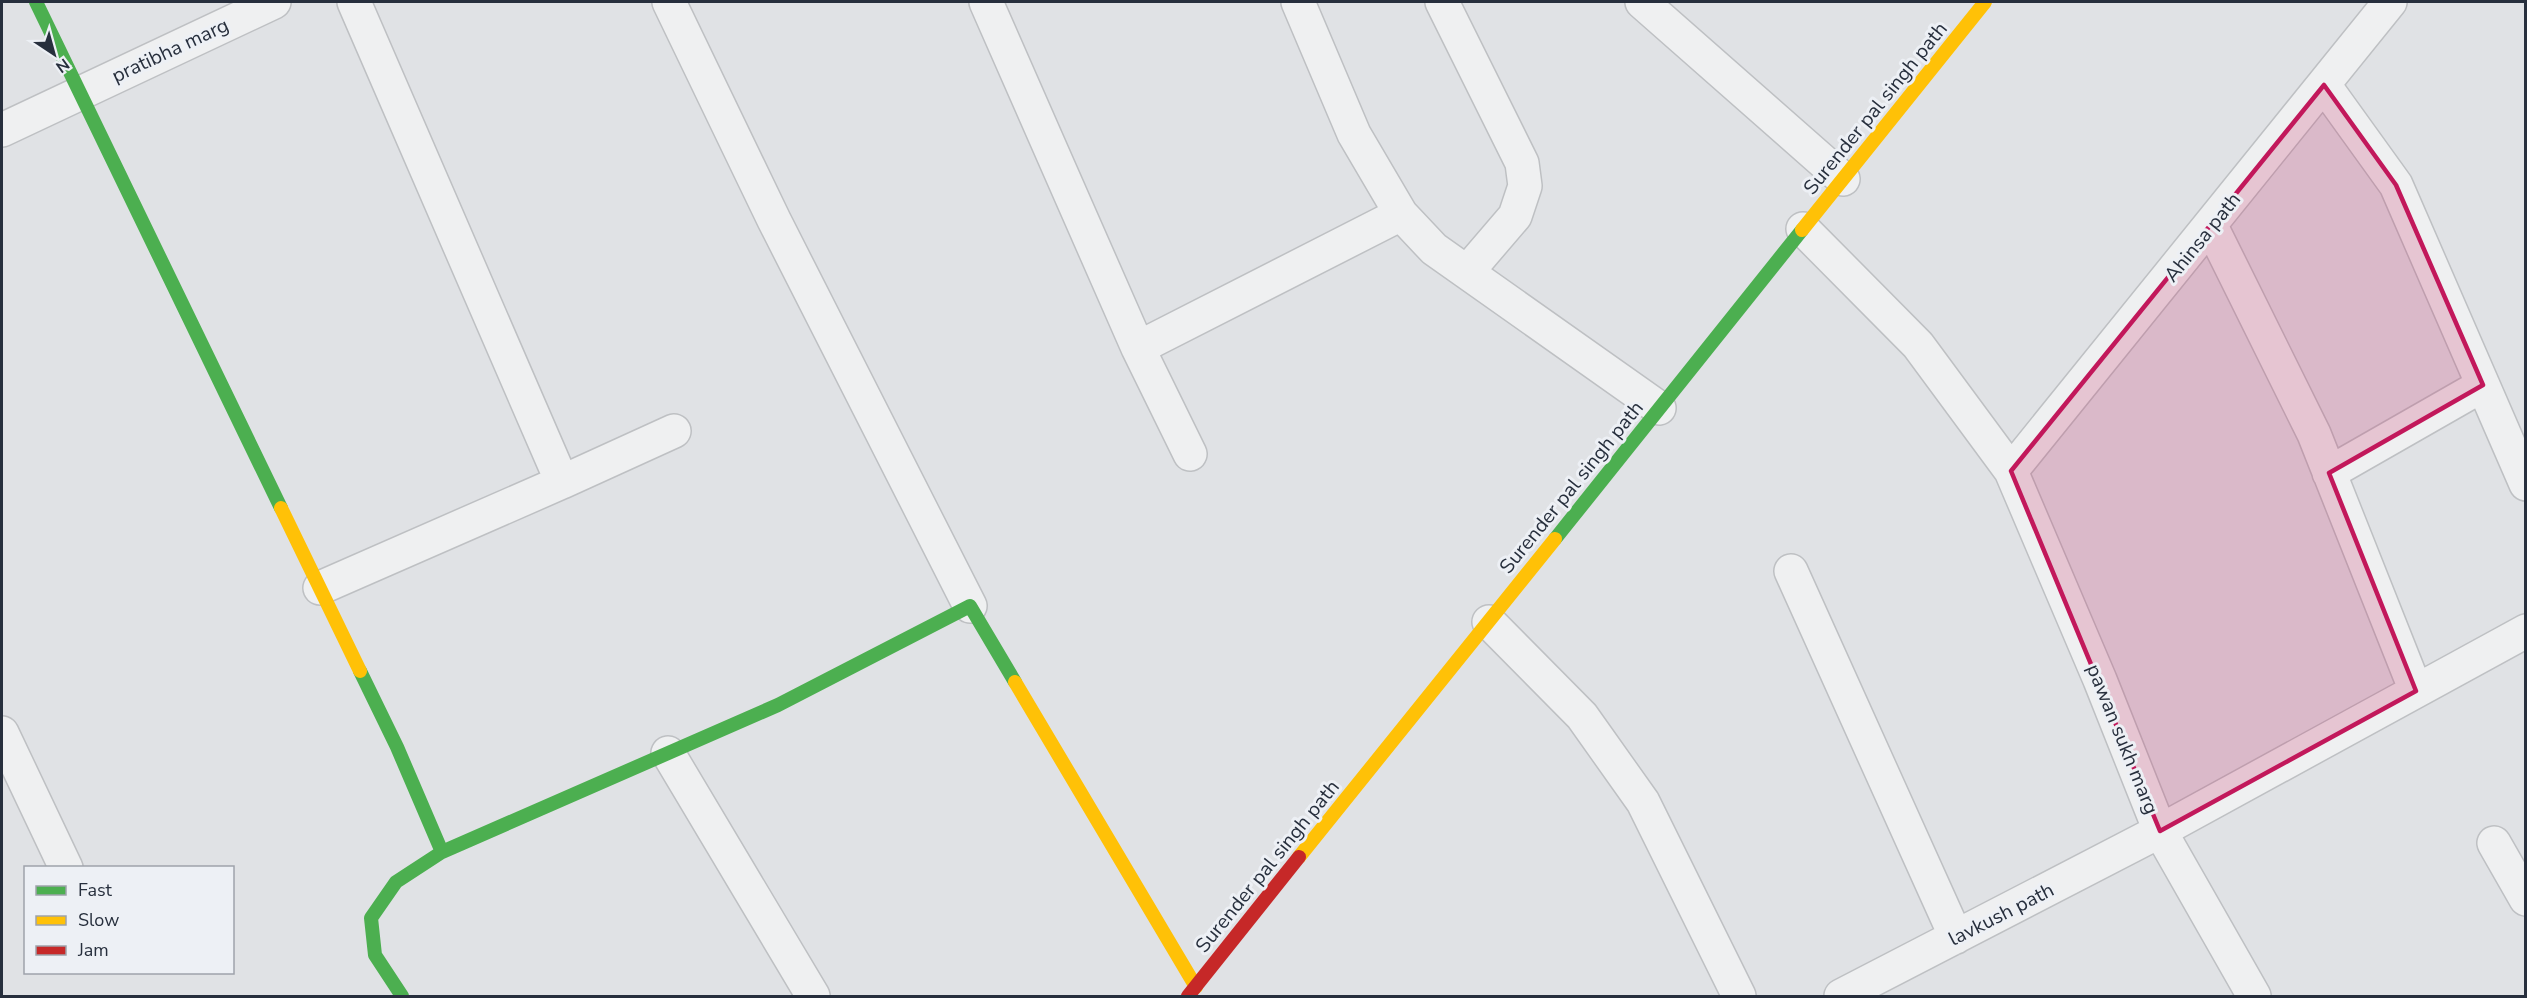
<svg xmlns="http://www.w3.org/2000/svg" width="2527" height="998" font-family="'Nunito Sans',sans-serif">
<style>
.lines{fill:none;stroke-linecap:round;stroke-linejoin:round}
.street-casing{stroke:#bec0c3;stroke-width:36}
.street{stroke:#eff0f1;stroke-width:33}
.fast{stroke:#4caf50;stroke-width:14}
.slow{stroke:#ffc107;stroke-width:14}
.jam{stroke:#c62828;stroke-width:14}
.marked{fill:#c2185b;fill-opacity:0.2;stroke:#c2185b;stroke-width:4.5;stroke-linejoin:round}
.labels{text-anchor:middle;stroke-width:6;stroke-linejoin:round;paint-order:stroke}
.street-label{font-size:20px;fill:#272f3d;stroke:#edf0f5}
</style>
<rect width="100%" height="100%" fill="#e0e2e5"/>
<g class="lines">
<defs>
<path id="street" d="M669,2L774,220L970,606
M986,2L1138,348L1401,214
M1298,2L1354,134L1401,214L1434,249L1659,408
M1442,2L1522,163L1525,186L1515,216L1467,272
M1642,2L1843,179
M2324,85L2396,185L2526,484
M2,130L274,2
M2211,226L2314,434L2416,691
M1803,229L1918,345L2011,471L2100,680L2160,831L2254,996
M1138,348L1190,454
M2011,471L2390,2
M2329,473L2483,385
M562,482L674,431
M1791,571L1956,937
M320,588L562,482L354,2
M1489,622L1582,716L1643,802L1739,996
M2,733L66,868
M668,753L813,996
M2494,843L2526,899
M1841,996L2160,831L2526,631"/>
</defs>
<use href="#street" class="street-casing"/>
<use href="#street" class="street"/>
<path class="fast" d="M36,2L281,508
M1555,539L1802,230
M360,671L397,747L442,852L396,882L371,918L375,955L402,996
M442,852L778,705L970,606L1015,682"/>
<path class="slow" d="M1802,230L1985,2
M281,508L360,671
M1015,682L1196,987
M1299,857L1555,539"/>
<path class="jam" d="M1188,996L1299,857"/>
</g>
<path class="marked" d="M2324,85L2396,185L2483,385L2329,473L2416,691L2160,831L2011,471Z"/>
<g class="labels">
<g class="street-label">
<text transform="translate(170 50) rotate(-25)" y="7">pratibha marg</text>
<text transform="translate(1875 108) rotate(-51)" y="7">Surender pal singh path</text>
<text transform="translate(2202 237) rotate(-51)" y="7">Ahinsa path</text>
<text transform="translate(1571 487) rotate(-51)" y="7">Surender pal singh path</text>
<text transform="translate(2123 739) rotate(68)" y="7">pawan sukh marg</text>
<text transform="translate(1267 866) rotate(-51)" y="7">Surender pal singh path</text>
<text transform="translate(2001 914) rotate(-27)" y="7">lavkush path</text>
</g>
</g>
<rect width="2527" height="998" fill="none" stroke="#272f3d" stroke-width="6"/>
<rect x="24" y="866" width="210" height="108" fill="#edf0f5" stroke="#9ea3ab" stroke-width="1.5"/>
<rect x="36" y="886" width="30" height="9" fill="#4caf50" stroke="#9ea3ab" stroke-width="1.5"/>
<text x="78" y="896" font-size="18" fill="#272f3d">Fast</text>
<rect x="36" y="916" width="30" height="9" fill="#ffc107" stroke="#9ea3ab" stroke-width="1.5"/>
<text x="78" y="926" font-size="18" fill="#272f3d">Slow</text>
<rect x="36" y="946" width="30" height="9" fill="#c62828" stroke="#9ea3ab" stroke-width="1.5"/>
<text x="78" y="956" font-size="18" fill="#272f3d">Jam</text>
<g transform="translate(54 54) rotate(144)" stroke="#edf0f5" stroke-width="4.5" paint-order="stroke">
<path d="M0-4.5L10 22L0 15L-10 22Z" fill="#272f3d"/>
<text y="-9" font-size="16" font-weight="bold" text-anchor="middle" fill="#272f3d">N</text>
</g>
</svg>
